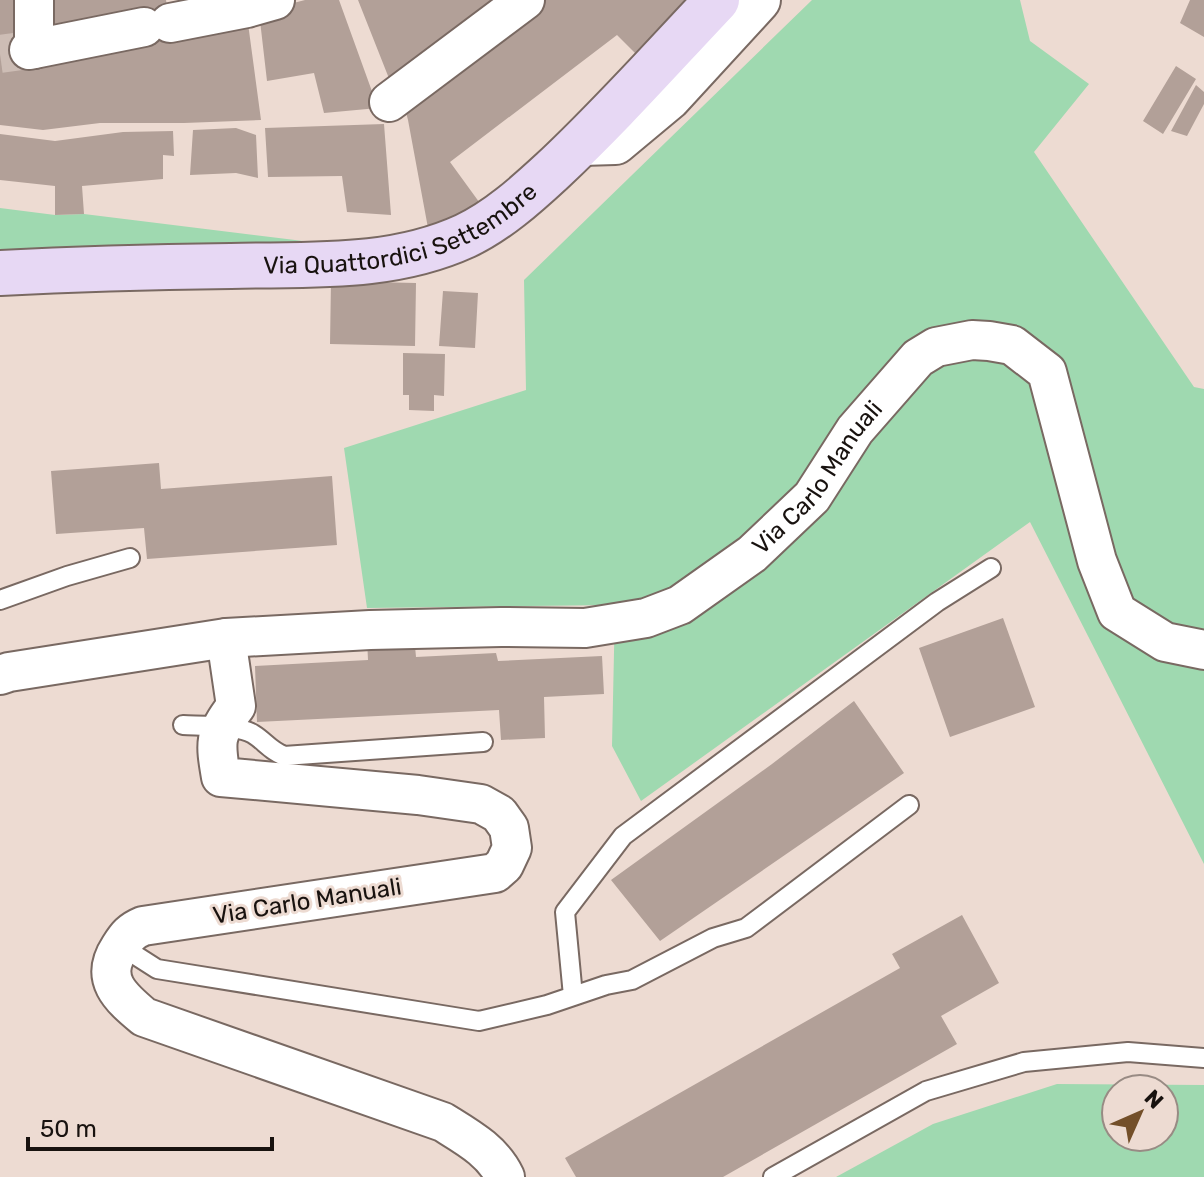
<svg xmlns="http://www.w3.org/2000/svg" width="1204" height="1177" font-family="Rubik,sans-serif">
<style>
.green{fill:#9fd9b0;fill-rule:evenodd}
.building{fill:#b2a098}
.lines{fill:none;stroke-linecap:round;stroke-linejoin:round}
.minor-tunnel{stroke:#cdbdb5;stroke-width:38;stroke-dasharray:38 19;stroke-linecap:butt}
.service-casing{stroke:#796962;stroke-width:22}
.minor-casing{stroke:#796962;stroke-width:42}
.tertiary-casing{stroke:#796962;stroke-width:48}
.secondary-casing{stroke:#796962;stroke-width:48}
.service{stroke:#fff;stroke-width:18}
.minor{stroke:#fff;stroke-width:38}
.tertiary{stroke:#fff;stroke-width:44}
.secondary{stroke:#e7d8f4;stroke-width:44}
.labels{text-anchor:middle;stroke-width:6;stroke-linejoin:round;paint-order:stroke}
.street-label{font-size:24px;fill:#18120f;stroke:#eddbd2}
</style>
<rect width="100%" height="100%" fill="#eddbd2"/>
<path class="green" d="M812,0H1020L1030,41L1089,84L1034,152L1194,387L1204,389V864L1030,522L641,801L612,746L615,605L367,608L344,448L526,390L524,280Z
M0,208L55,215L84,214L336,245L0,264Z
M1057,1084L1204,1085V1177H836L933,1124ZM1116,1089H1164V1137H1116Z"/>
<path class="building" d="M0,0H24L39,37V0H166L169,18L247,16L261,120L184,123H100L43,130L0,125Z
M305,0H339L378,108L324,113L314,73L267,81L259,12Z
M358,0H515L392,86Z
M533,0H692L640,58L617,35L450,162L482,206L428,228L408,120L402,97Z
M1190,0H1204V37L1180,23Z
M1176,66L1196,79L1163,134L1143,121Z
M1196,85L1204,92V104L1187,136L1171,131Z
M384,124L391,215L347,212L342,176L268,177L265,128Z
M236,128L256,135L258,178L236,173L190,175L193,130Z
M173,131L174,156L163,155V179L82,186L84,214L55,215V186L0,180V134L55,141L123,132Z
M331,281L416,283L415,346L330,344Z
M443,291L478,293L475,348L439,346Z
M403,353L445,354L444,396L434,395V411L409,410V395H403Z
M159,463L161,489L332,476L337,545L147,559L144,528L56,534L51,471Z
M1003,618L1035,707L950,737L919,648Z
M414,635L416,657L496,653L498,661L602,656L604,694L544,697L545,738L501,740L499,710L257,722L255,666L368,660L367,639Z
M854,701L904,773L660,941L611,880L772,764Z
M962,915L999,983L941,1016L957,1044L723,1177H576L565,1158L900,968L892,954Z"/>
<g class="lines">
<path class="minor-tunnel" d="M0,54L29,50"/>
<defs>
<path id="service" d="M0,600L67,576L130,558
M183,725C200,726 239,725 253,734C266,742 268,749 284,756L483,742
M121,946L157,969L479,1021L547,1005L606,985L632,980L713,938L746,928L909,805
M573,996L565,912L623,836L937,602L991,568
M773,1177L926,1091L1024,1062L1128,1052L1204,1058"/>
<g id="minor">
<path d="M34,0V49"/>
<path d="M170,23L247,8L275,0"/>
<path d="M29,50L144,27"/>
<path d="M389,102L525,0"/>
<path d="M226,638L236,706C214,735 215,742 221,777L418,795L481,804L499,814L509,828L512,848L504,865L495,873L143,926C131,931 127,936 120,947C99,979 120,997 144,1017L443,1122C467,1137 493,1151 505,1177"/>
<path id="s1" d="M0,675L9,672L226,638L370,630L501,627L585,628L646,618L680,605L752,554L812,497L855,430L918,358L936,347L972,340L989,341L1012,345L1047,372L1097,561L1117,612L1165,642L1204,650"/>
</g>
<path id="tertiary" d="M582,143L615,142L669,97L758,0"/>
<g id="secondary">
<path id="s2" d="M0,273C77,269 154,267 231,266C310,264 391,270 465,236C497,221 526,195 552,171C610,117 663,57 717,0"/>
</g>
</defs>
<use href="#service" class="service-casing"/>
<use href="#minor" class="minor-casing"/>
<use href="#tertiary" class="tertiary-casing"/>
<use href="#secondary" class="secondary-casing"/>
<use href="#service" class="service"/>
<use href="#minor" class="minor"/>
<use href="#tertiary" class="tertiary"/>
<use href="#secondary" class="secondary"/>
</g>
<g class="labels">
<g class="street-label">
<text dy="8" stroke="none"><textPath href="#s2" startOffset="408">Via Quattordici Settembre</textPath></text>
<text dy="8" stroke="none"><textPath href="#s1" startOffset="876">Via Carlo Manuali</textPath></text>
<text transform="translate(307 901) rotate(-9)" y="8">Via Carlo Manuali</text>
</g>
</g>
<g transform="translate(1140 1113) rotate(45)"><circle r="38" fill="#eddbd2" stroke="#988b84" stroke-width="2"/>
<path d="M0-6L14 30L0 20L-14 30Z" fill="#734f29"/>
<text y="-12" font-size="22" font-weight="bold" text-anchor="middle" fill="#18120f">N</text>
</g>
<path d="M28 1137v12h244v-12" fill="none" stroke="#18120f" stroke-width="4"/>
<text x="40" y="1137" font-size="24" fill="#18120f" stroke="#eddbd2" stroke-width="6" paint-order="stroke">50 m</text>
</svg>
